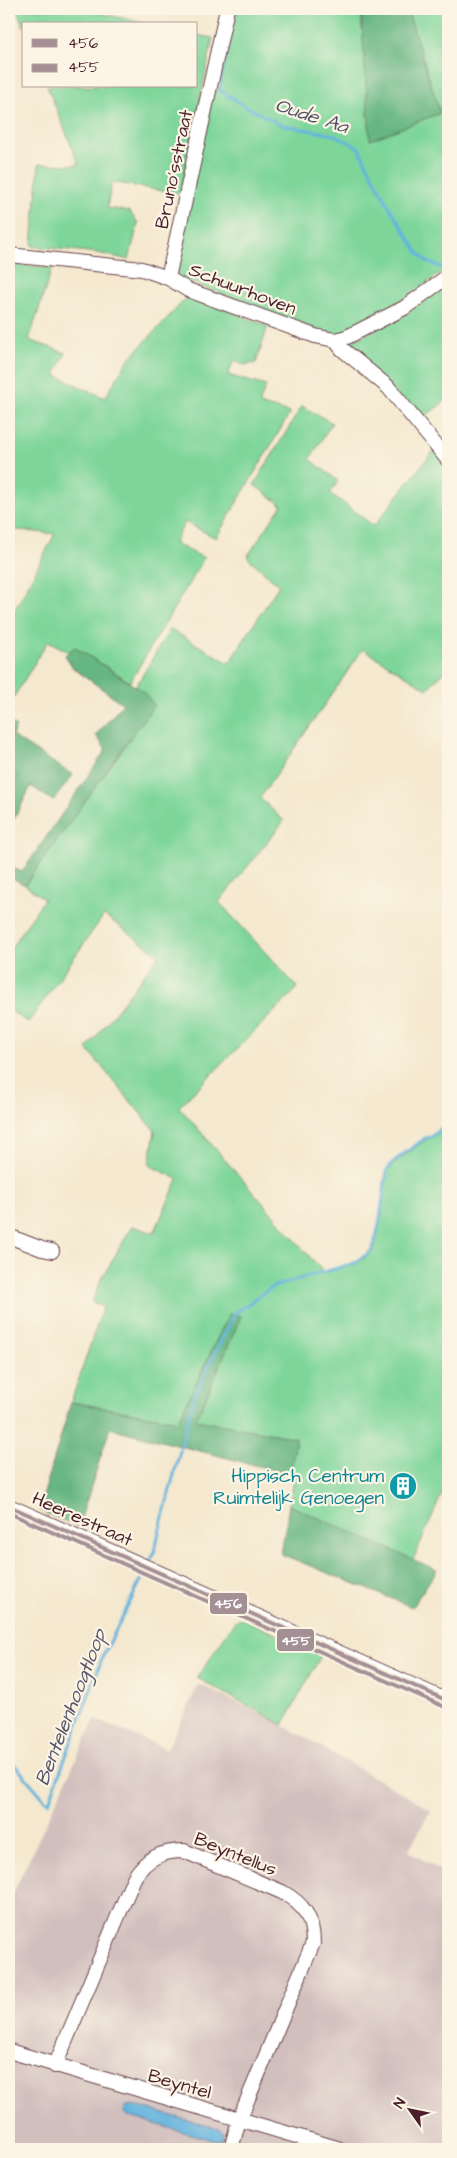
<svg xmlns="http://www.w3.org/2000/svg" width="457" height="2158" font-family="'Architects Daughter',sans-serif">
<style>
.industrial{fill:#d1bfbd}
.green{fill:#7dd59a;stroke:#647a62}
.forest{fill:#66b682;stroke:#586a56}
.water{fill:#63b3de;stroke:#566984}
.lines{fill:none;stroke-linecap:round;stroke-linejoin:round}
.stream{stroke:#63b3de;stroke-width:3}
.minor-casing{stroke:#643d43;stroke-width:16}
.minor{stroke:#fff;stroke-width:14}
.bus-1-casing{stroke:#fcf5e5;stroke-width:8}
.bus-2-casing{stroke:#fcf5e5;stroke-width:8}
.bus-1{stroke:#a48f95;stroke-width:4}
.bus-2{stroke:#a48f95;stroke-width:4}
.labels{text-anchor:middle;stroke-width:4.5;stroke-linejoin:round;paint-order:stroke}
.street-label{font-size:19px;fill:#4a1f2b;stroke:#fcf5e5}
.culture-label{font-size:19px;fill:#0d838f;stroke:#fcf5e5;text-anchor:end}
.water-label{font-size:20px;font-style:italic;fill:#53536a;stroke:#fcf5e5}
.line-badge{stroke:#fcf5e5;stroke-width:2}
.badge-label{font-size:14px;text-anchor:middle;font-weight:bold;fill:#fff}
</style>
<rect width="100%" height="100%" fill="#fcf5e5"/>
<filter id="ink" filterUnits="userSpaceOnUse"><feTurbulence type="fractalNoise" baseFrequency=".02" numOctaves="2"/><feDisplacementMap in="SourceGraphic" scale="10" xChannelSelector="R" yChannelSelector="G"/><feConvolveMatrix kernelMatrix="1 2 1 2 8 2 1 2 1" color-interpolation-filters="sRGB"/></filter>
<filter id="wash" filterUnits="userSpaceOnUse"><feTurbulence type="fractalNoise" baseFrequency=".0096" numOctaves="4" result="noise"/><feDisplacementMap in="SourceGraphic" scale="20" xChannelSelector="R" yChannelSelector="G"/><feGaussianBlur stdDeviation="1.12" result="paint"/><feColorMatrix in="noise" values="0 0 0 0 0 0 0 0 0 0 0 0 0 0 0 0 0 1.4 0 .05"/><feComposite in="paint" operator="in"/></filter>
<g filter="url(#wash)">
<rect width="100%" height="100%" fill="#f4e8ce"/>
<path class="industrial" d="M199,1684L283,1725L431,1810L408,1851L448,1875V2149H9V1902L95,1719L167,1749Z"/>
<path class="green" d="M16,9H82L149,24H24V27Z
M235,9H361L370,140L440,113L407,9H448V268L381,315L344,333L331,336L180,278L173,270L212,92L219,90Z
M196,35L213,38L180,194L112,182L107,208L129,211L138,223L129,260L98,253L32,246L39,164L79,165L47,86H196Z
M9,264L52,268L29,340L66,353L55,375L105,398L128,360L189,295L268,326L256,363L244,365L234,360L228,375L266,386L259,404L290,413L216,538L185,522L174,543L204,558L130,682L75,647L69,652L48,641L9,705V621L55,534L9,529Z
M448,283V399L420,420L348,345L350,342L399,319Z
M302,406L332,423L310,459L338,481L330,493L374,526L434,450L448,468V668L427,689L363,649L260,798L284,821L219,902L298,988L179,1107L324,1273L363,1259L374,1250L382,1214L384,1180L388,1170L398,1160L448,1124V1480L413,1560L289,1505L295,1476L290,1474L296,1438L196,1420L241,1316L229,1314L178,1421L71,1402L103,1307L92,1302L100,1282L132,1226L154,1233L178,1179L149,1165L155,1131L87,1049L159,955L104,915L28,1023L9,1009V951L44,899L25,885L154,705L144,692L136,686L170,629L229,663L279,585L247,557L282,505L254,485Z
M9,770L19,777L9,791Z
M240,1618L322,1654L283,1725L197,1678L235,1621Z"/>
<path class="forest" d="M361,9H407L440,113L370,140Z
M75,647L144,692L154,705L25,885L9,876V866L22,872L106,750L96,735L123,704L73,668L65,655Z
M9,721L16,727L12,736L73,775L53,801L31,786L9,829V791L19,777L9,770Z
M229,1314L241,1316L196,1420L296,1438L290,1474L110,1428L78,1527L39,1510L71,1402L178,1421Z
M289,1505L437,1570L412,1607L281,1554Z"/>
<path class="water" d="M132,2105L220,2129L223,2132L222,2138L219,2141H216L130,2117L124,2113L125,2107Z"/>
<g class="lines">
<path class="stream" d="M235,9L219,90L247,107L282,125L335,135L358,147L388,205L417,251L427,262L447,269
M149,1563L153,1556L194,1396L235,1313L272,1287L355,1263L370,1252L374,1245L379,1224L387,1170L393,1162L425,1138L431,1137L448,1122
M9,1758L45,1800L49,1802L103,1656L145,1572"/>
</g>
</g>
<g filter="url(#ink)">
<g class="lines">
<defs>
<path id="minor" d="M9,255L142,269L168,278L188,290L315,336L335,340L347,337L404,308L448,276
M168,278L227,9
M335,340L342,349L388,387L448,460
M9,1238L11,1237L42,1249L52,1251
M9,1506L448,1701
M9,2051L340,2149
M55,2066L134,1878C146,1858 162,1851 184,1851L282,1892C304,1904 313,1918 313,1943L239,2120L231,2149"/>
</defs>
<use href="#minor" class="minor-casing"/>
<use href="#minor" class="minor"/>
<defs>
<path id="bus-1" d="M9,1506L448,1701"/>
<path id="bus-2" d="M9,1513L445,1707"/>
</defs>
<use href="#bus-1" class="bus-1-casing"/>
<use href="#bus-2" class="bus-2-casing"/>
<use href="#bus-1" class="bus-1"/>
<use href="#bus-2" class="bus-2"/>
</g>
</g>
<defs>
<symbol id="building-disc" viewBox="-11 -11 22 22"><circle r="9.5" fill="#0f9aa8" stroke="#fcf5e5"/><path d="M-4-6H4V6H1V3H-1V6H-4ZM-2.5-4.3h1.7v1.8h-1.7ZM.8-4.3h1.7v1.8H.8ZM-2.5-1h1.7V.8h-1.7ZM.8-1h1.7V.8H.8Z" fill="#fff"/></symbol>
</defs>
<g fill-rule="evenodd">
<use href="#building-disc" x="387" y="1470" width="32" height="32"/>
</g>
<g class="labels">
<g class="street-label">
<text transform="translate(173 169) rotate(-78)" y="7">Bruno'sstraat</text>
<text transform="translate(243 288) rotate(21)" y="7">Schuurhoven</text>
<text transform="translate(83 1518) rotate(24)" y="7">Heerestraat</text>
<text transform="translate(236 1853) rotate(22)" y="7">Beyntellus</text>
<text transform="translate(180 2083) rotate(16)" y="7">Beyntel</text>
</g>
<g class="culture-label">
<text x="384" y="1482">Hippisch Centrum<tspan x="384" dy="22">Ruimtelijk Genoegen</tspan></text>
</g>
<g class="water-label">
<text transform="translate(312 115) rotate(18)" y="7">Oude Aa</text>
<text transform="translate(70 1707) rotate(-69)" y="7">Bentelenhoogtloop</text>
</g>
</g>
<g class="line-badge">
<rect x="209" y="1592" width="39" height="23" rx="5" fill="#a48f95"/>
<rect x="276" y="1628" width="39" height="24" rx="5" fill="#a48f95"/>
</g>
<g class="badge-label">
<text x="228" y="1608">456</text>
<text x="296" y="1645">455</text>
</g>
<rect width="457" height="2158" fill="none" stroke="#fcf5e5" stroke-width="30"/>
<rect x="22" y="22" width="175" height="65" fill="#fcf5e5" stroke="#b59f9b"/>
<rect x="32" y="39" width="25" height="8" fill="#a48f95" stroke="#b59f9b"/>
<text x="68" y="48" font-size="15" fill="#4a1f2b">456</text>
<rect x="32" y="64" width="25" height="8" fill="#a48f95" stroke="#b59f9b"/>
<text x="68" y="72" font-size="15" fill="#4a1f2b">455</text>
<g transform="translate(410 2110) rotate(303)" stroke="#fcf5e5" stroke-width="4" paint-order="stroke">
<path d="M0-4L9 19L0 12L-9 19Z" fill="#4a1f2b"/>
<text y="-8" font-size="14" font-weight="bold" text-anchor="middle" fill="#4a1f2b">N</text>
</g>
</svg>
